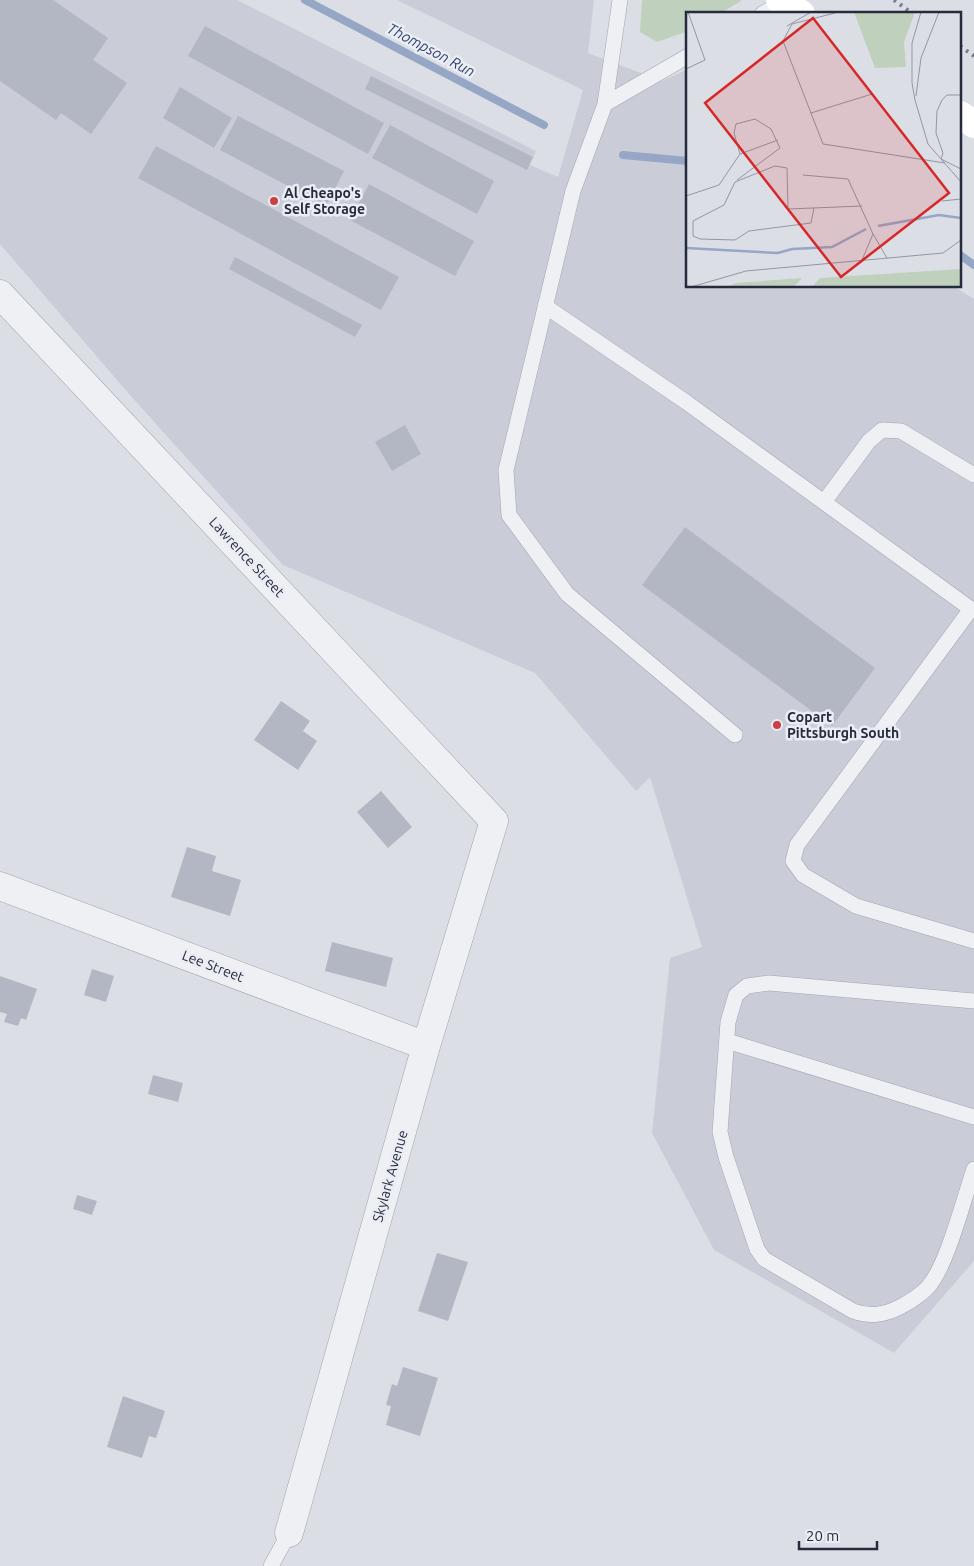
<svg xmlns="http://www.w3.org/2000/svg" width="974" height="1566" font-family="Ubuntu,sans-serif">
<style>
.built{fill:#cacdd8}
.green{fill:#bfd0bd}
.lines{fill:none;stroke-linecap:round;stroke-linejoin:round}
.stream{stroke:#96a7c6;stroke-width:8}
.building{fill:#b3b7c3}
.lane-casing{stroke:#a2a5b0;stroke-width:16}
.street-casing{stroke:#a2a5b0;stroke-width:29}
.lane{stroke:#eef0f4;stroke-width:15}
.street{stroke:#eef0f4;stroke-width:28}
.secondary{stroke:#fff;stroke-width:28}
.rail{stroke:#757c8f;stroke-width:4;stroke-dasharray:2.5 5;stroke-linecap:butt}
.poi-dot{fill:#cc4043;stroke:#ebedf4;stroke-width:2}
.labels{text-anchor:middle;stroke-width:5;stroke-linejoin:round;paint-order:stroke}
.poi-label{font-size:14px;font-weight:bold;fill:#262b3c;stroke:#ebedf4;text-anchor:start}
.street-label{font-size:14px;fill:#262b3c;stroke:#ebedf4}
.water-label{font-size:15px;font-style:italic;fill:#31446f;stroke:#ebedf4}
.inset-river{fill:none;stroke:#96a7c6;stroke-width:2.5}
.inset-road{fill:none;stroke:#9396a2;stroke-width:1}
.view{fill:#d62828;fill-opacity:0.15;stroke:#d62828;stroke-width:2.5}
.inset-edge{fill:none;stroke:#262b3c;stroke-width:2.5}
</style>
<rect width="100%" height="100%" fill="#dcdee6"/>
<path class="built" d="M0,0H237L536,151L530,165L558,177L583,90L397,0H594L588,53L662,81L688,69V286H953L974,299V1261L894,1353L714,1250L652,1133L670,958L702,947L650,777L636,791L535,673L283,565L129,394L0,244Z"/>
<path class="green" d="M642,0H741V1L719,14H688V31L657,42L640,32Z"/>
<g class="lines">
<path class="stream" d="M305,0L544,125
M623,155L688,161
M960,255L974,265"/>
</g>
<path class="building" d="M0,0H53L108,38L93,60L127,83L91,134L61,113L56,120L0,81Z
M205,26L384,123L368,154L188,56Z
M371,76L533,157L527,170L365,89Z
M180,87L232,118L214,148L163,118Z
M238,116L344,171L326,206L220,150Z
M390,125L494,181L477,214L372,158Z
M156,146L399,277L381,310L138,178Z
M369,184L474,241L455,276L350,220Z
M235,257L362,325L355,337L229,269Z
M405,425L421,454L392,471L375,442Z
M685,527L875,668L832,726L642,585Z
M281,701L310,721L303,731L317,741L298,770L254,740Z
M381,791L412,827L388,848L357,812Z
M187,847L216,856L212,871L241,880L230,916L171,897Z
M332,942L393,958L386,987L325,971Z
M92,969L114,976L106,1002L84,995Z
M0,976L37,989L26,1020L21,1018L18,1026L4,1022L7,1014L0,1012Z
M153,1075L183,1083L178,1102L148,1094Z
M77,1195L97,1201L92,1215L73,1209Z
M437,1253L468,1262L448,1321L418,1311Z
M403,1367L438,1378L420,1436L386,1425L391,1406L386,1405L392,1384L397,1386Z
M123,1396L165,1411L156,1438L149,1436L142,1458L107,1447Z"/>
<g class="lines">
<defs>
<path id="lane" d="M620,0L605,104L688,56
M762,14L783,2
M605,104L573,191L506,470L509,515L567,594L735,735
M545,306L686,402L971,609L797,845L793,861L803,875L856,906L974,941
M824,502L869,441L882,430L901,431L974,475
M974,1001L769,983L747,986L736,995L728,1022L720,1132L726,1157L757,1249L764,1259L853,1311C870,1317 884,1315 900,1307C911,1301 921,1295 928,1287C947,1266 964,1198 974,1169
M727,1041L974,1117
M271,1566L289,1533"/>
<path id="street" d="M0,294L494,821L426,1046L289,1533
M0,886L426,1046"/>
</defs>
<use href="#lane" class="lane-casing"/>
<use href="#street" class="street-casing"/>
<use href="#lane" class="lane"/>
<use href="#street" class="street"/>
<path class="secondary" d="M780,0L801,14
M960,115L974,124"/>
<path class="rail" d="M894,0L913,14
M960,46L974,56"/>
</g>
<g class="poi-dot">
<circle cx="274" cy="201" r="5"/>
<circle cx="777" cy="725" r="5"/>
</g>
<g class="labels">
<g class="poi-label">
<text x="284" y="198">Al Cheapo's<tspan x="284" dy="16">Self Storage</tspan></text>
<text x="787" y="722">Copart<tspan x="787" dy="16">Pittsburgh South</tspan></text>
</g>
<g class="street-label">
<text transform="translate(247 557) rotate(47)" y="5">Lawrence Street</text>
<text transform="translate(213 966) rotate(21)" y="5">Lee Street</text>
<text transform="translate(390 1176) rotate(-74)" y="5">Skylark Avenue</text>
</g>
<g class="water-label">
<text transform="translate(431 50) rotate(28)" y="5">Thompson Run</text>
</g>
</g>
<g transform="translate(686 12)">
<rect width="275" height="275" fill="#dcdee6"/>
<path d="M168,0H229L218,30L220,55L189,56ZM275,257V275H126L134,266ZM116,266L108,275H41L50,271Z" fill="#bfd0bd"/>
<path class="inset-river" d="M192,214L253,203L275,206M0,236L92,241L106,237L146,235L180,217"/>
<path class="inset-road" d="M235,0L226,31V71L229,88L242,132L275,170M149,1L106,12L97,29L137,132L259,151M101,14L125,0M0,57L19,48L2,0M275,83H261L256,88L251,99L250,121L257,141L255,147L275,157M230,84L235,46L253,0M125,101L186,82M54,142L92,128M117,163L162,167L187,222M0,184L33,173L54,142L48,121L50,112L69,107L85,117L94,136L51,168M256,189L275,187M128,196L125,211L63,219L49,228L14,227L7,224V209L38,193L49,170L89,154L101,156L102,197L176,194M176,248L187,222L201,246M5,275L60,259L257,241L275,228"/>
<path class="view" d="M127,6L263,181L155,265L19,91Z"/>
<rect width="275" height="275" class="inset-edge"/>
</g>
<path d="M799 1541v8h78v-8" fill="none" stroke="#262b3c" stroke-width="2.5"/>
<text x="806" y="1541" font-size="15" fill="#262b3c" stroke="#ebedf4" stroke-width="4" paint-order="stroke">20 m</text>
</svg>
